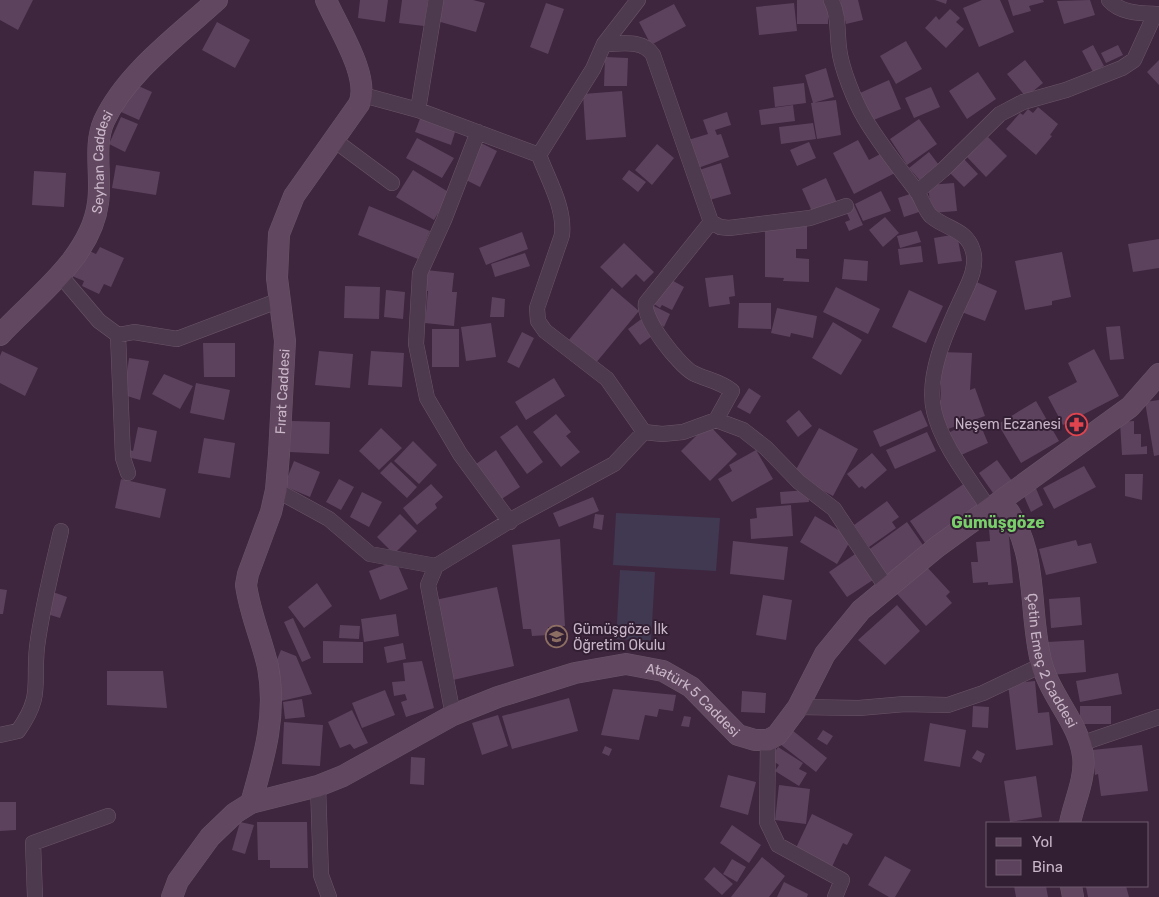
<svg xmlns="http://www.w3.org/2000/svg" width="1159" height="897" font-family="Rubik,sans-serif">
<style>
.garden{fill:#403951}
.building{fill:#5d425e}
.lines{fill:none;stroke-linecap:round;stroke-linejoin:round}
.street-casing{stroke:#695568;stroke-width:16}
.secondary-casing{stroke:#695568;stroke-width:22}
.street{stroke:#4e3a4e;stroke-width:15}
.secondary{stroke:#614860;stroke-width:21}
.labels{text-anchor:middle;stroke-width:4;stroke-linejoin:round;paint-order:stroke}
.street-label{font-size:14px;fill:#c9b6c8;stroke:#331f33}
.poi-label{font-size:14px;fill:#c9b6c8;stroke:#331f33;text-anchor:end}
.quarter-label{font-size:16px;font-weight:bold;fill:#79d06a;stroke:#331f33}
</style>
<rect width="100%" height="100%" fill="#3e263e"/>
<path class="garden" d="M616,513L720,518L716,571L613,565Z
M620,570L655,572L651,641L616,639Z"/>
<path class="building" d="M0,0H33L18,30L0,20Z
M360,0H388L385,22L358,18Z
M402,0H428L424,26L399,23Z
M443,0H473L485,3L476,32L437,21Z
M797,0H828V24H797Z
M840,0H858L863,20L846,24Z
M935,0H947L946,4Z
M982,0H1000L1014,32L979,47L963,8Z
M1008,0H1043L1044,2L1029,6L1031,11L1013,16Z
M1090,0L1095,15L1064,24L1057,1Z
M546,3L564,9L548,54L530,47Z
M794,3L797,31L759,35L756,7Z
M674,4L686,26L651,45L639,22Z
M950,9L960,18L956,22L964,29L946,48L925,28L936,16L939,20Z
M217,22L250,40L235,68L202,50Z
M906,41L922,69L896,84L880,56Z
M1093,45L1104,66L1093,72L1082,51Z
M1118,45L1123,55L1106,63L1101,53Z
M605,57L628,58L627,86H604Z
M1025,60L1043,83L1026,97L1007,74Z
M1159,60V85L1147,72Z
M826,68L834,97L813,103L805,75Z
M978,72L996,99L967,119L949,91Z
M889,80L901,109L871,121L860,93Z
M804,83L806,103L775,107L773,87Z
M134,84L152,92L139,120L121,112Z
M931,87L940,107L914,118L905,98Z
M622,91L626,137L586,140L583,94Z
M836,100L841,135L817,139L811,103Z
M793,105L795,121L761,125L759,110Z
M1038,107L1058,124L1050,135L1052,136L1036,155L1006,129L1020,113L1023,115L1028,109L1033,113Z
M727,112L731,125L715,130L717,135L721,134L729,157L695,169L685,141L708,134L703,120Z
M421,116L456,129L451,145L415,132Z
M121,117L138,124L125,152L109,144Z
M919,119L937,144L907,165L890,139Z
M813,123L816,139L781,144L779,127Z
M988,137L1007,156L986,177L967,157Z
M417,138L454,158L442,178L406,158Z
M858,140L869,160L884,152L895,173L854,194L833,153Z
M479,142L497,151L480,187L462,178Z
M809,142L816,158L797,166L790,150Z
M657,144L674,158L652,185L635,170Z
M929,152L942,169L923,184L909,168Z
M963,158L978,174L964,187L949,172Z
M721,163L731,194L706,201L696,171Z
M116,165L160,172L156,195L112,188Z
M413,170L450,193L434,220L396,197Z
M629,170L646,182L638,192L622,179Z
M34,171L66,173L64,207L32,205Z
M826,178L838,205L814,216L802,189Z
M954,183L957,211L931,213L928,185Z
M881,191L891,211L863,221L855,204Z
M913,193L919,212L904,217L898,198Z
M854,205L863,225L849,231L845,222L850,220L845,209Z
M369,206L430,231L418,259L358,235Z
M885,217L899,233L883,247L869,230Z
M765,224L807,225V249H796V258L809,259V282L783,281L784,278L765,277Z
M917,231L921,242L900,248L897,236Z
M522,232L528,249L486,265L479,248Z
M957,234L962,261L938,264L934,238Z
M1159,239V268L1133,272L1128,244Z
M624,243L654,272L644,282L636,274L622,288L600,267Z
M921,246L923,262L900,265L898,249Z
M100,247L124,258L111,287L104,284L99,294L82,286L84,281L72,276L85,249L96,254Z
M1062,252L1071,297L1052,301V305L1025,310L1015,261Z
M525,253L530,266L495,277L491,264Z
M844,259L868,261L867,281L842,279Z
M426,270L454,273L452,292H457L454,326L425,323L428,291H424Z
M733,275L735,296L729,297L730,304L709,307L705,278Z
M668,278L684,287L672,310L662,305L660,308L654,304Z
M972,280L997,291L985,321L959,311Z
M345,286L380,287L379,319L344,318Z
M836,287L880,309L868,334L823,312Z
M612,288L639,311L595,364L568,341Z
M386,290L405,292L403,319L384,317Z
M909,290L943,306L926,343L892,327Z
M492,297L505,299L504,317H490Z
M739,303H771V329L738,328Z
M650,304L670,314L664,327L647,314Z
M777,308L817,316L813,338L791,333L790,337L771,333Z
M644,317L656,333L640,345L628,329Z
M833,322L862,340L841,375L812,358Z
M491,323L496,357L466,361L461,327Z
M1120,326L1124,359L1110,360L1106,327Z
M432,329H459V367H432Z
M522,332L534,338L519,368L507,362Z
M203,343H235V377H204Z
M1094,349L1119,396L1063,425L1048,397L1077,382L1068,363Z
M2,351L38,368L25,396L0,383V356Z
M319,351L353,354L350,388L315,385Z
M371,351L404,353L402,387L368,385Z
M941,352L972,353L970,390L975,388L985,416L945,430L936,402L941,400Z
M129,358L149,361L140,400L124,395Z
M164,374L193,386L180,409L152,394Z
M554,378L565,396L526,420L515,402Z
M196,383L230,390L224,420L190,413Z
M749,388L761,396L750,414L737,407Z
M1159,400V455L1154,456L1145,402Z
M1036,401L1059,441L1021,463L998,424Z
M799,410L812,426L798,437L786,421Z
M921,410L928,426L880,447L873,431Z
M556,414L571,432L566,436L580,452L561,467L533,432Z
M978,419L988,443L959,456L948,433Z
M291,421L330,422L329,454L290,452Z
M1134,421V434H1141V447L1147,446V454L1122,455L1120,422Z
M708,424L737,454L710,481L681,451Z
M517,425L543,462L527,474L500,437Z
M138,427L157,431L151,462L126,457L127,449L133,451Z
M381,428L402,448L379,470L359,451Z
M819,428L858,449L833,496L793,475Z
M927,432L936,451L895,469L886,450Z
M204,438L235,443L230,478L198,473Z
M413,441L437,465L419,484L394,461Z
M496,450L520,487L500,500L476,464Z
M756,450L773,479L732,502L718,479L732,471L729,465Z
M872,453L887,470L865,489L862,486L859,488L847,474Z
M997,460L1012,481L993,493L979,473Z
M294,461L320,472L310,497L284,486Z
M391,462L417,487L407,498L380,473Z
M1084,466L1096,487L1054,509L1043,488Z
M1125,474H1143L1142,500L1125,496Z
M121,479L166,489L160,518L115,508Z
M339,479L354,487L341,510L326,502Z
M965,483L980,505L925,543L910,521Z
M431,484L443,497L435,504L437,508L417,525L403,508Z
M1035,486L1043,505L1031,512L1023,494Z
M808,490L809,502L781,504L780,492Z
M362,492L382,502L369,527L350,517Z
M593,497L599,511L559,527L553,513Z
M887,501L899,517L892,522L896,528L869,547L854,525Z
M791,505L793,536L751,539L750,519L757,518L756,508Z
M400,514L417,531L394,554L377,537Z
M595,514L604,515L602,530L593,528Z
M815,516L852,538L837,564L800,542Z
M907,522L925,548L885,576L867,551Z
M1008,526L1013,583L988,585V582L973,583L971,562H978L976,542L990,541L989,528Z
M560,539L565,626L548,627L549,635L532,636L531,629H523L512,545Z
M1076,540L1078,546L1091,543L1097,563L1046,575L1039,549Z
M733,541L788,547L784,580L730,574Z
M858,552L876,578L847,597L829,572Z
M396,561L408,589L380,600L369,571Z
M927,567L950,592L946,596L952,603L926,626L897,594Z
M317,583L332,606L304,628L288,607Z
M497,587L514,666L453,680L435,600Z
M0,589L7,590L3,614H0Z
M53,592L67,597L60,618L47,614Z
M763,595L792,600L786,640L756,635Z
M1080,597L1082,625L1051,628L1049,599Z
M897,605L920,631L885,665L858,640Z
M396,614L399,636L364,642L361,619Z
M293,618L311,658L302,662L284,622Z
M340,625L360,626L359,639L339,638Z
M1084,640L1086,672L1050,675L1047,642Z
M323,641L363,642V663H323Z
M403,643L406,659L387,663L384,647Z
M281,650L296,656L312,694L281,701L273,669Z
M422,661L434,708L406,717L401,702L407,700L405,694L394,696L392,682L405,681L403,663Z
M107,671H163L167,708L107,705Z
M1118,673L1122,694L1080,702L1076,681Z
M1035,681L1038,713L1049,712L1053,745L1016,750L1008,684Z
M613,689L676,695L673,711L659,709L657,717L645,715L639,740L601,735Z
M385,690L395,715L362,728L352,703Z
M742,691L766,693L765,713L741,712Z
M569,698L578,731L512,749L502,716Z
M302,699L305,717L285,719L283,702Z
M973,706L989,707L988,728L972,727Z
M1080,706H1111V724H1080Z
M352,710L368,743L354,749L350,744L340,748L328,722Z
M498,715L508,746L482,755L472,723Z
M684,716L691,717L689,727L681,726Z
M284,722L323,725L320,766L282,764Z
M930,723L966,730L960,767L924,761Z
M792,730L827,758L816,772L780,744Z
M823,730L833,736L827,745L817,739Z
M1142,745L1148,791L1101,796L1098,774L1095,775L1092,750Z
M605,746L612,749L609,756L602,753Z
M778,747L803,763L799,769L807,773L799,786L775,771L779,765L770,759Z
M977,750L985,754L981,763L972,758Z
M411,757L425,758L424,785L410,784Z
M728,775L756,782L748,815L720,807Z
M1036,776L1042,817L1010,822L1004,781Z
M779,785L810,789L806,824L775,820Z
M0,802H16V830L0,831Z
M812,814L853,834L847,845L843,843L831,869L795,850Z
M240,822L254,825L245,854L232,850Z
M257,822H307L308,868H270V860H258Z
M732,825L761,845L749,863L720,843Z
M885,856L911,870L895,897H889L868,885Z
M762,857L785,876L769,897H731Z
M732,859L746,867L737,882L723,874Z
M714,867L733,884L722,895L704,879Z
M784,882L808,894L807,897H777Z
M1014,886H1046L1048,897H1016Z
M1091,886H1126L1129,897H1088L1086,887Z"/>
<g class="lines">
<defs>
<path id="street" d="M831,0C839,15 837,32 839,48C841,68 855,102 865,119C880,144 898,167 916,190C922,198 924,209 931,216C946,229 967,229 973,251C978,269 967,286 960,302C946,332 926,376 934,411C942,446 970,479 989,509
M1109,0C1121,14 1142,13 1159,14
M604,44C621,44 643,39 653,55L711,222
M363,95L418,110L539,155C548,180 565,207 562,235L537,308L538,321L545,331L607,379L644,432
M418,110L436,0
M478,132L444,220L420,273L416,344L427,398L460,454L510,522
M334,140L392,183
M539,155L593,69L604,44L638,0
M917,192L943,170L1000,114L1023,102L1066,90L1122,68L1134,60L1155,14
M60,275L99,321L118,335L134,332L177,339L280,300
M118,335L123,458L128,473
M716,420L732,391C720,381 707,380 693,373C679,365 642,319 646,303L711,222L720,227L729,228L810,218L846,206
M276,490L329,519L370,554L436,566
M798,707L859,708L905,704L948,705L983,693L1042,665
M453,715L428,585L436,566L516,517L614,464L644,432L662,434L683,432L716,420L743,430L766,448L799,482L834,509L886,587
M0,735L18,731C43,696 33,685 37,647C42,608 52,569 61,531
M768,740L767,822L778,845L842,880L835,897
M1080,744L1159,717
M318,786L321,875L329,897
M35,897L33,843L108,816"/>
<g id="secondary">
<path id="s1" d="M0,335C34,298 91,258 98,203C102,177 93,146 104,121C126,73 179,35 217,0"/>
<path id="s2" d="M1001,502C1041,547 1027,611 1042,665C1051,697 1079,723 1083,756C1086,778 1074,802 1070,823"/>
<path id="s3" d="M251,803C264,758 277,715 268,667C262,640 250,614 246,585L248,574L271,512L276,490L279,454L285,341L277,278L279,234L294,196L359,104C371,77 337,26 326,0"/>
<path d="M1071,886L1073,897"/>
<path id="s4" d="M172,897L178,881L210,837L235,813L251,803L318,786L343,776L453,715L498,697L575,673L626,664L663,671L691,687L738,735L755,740H768L777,735L798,707L825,654L861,610L937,547L1130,407L1159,374"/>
</g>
</defs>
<use href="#street" class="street-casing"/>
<use href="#secondary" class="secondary-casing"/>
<use href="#street" class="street"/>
<use href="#secondary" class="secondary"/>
</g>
<defs>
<symbol id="pharmacy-ring" viewBox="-11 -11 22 22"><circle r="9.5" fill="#331f33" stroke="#e0444e" stroke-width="1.5"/><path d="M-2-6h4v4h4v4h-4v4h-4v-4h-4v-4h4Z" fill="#e0444e"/></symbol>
<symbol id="school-ring" viewBox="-11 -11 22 22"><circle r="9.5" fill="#331f33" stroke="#8d6e63" stroke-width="1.5"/><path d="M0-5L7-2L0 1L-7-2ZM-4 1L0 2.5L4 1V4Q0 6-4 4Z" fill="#8d6e63"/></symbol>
</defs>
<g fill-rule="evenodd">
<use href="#pharmacy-ring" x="1064" y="412" width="25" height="25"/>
<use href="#school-ring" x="544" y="624" width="25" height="25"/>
</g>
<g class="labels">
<g class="street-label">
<text dy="5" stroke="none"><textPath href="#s1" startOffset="209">Seyhan Caddesi</textPath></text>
<text dy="5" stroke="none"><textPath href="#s3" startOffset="422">Fırat Caddesi</textPath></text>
<text dy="5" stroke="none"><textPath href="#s2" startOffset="169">Çetin Emeç 2 Caddesi</textPath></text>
<text dy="5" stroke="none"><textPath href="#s4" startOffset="606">Atatürk 5 Caddesi</textPath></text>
</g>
<g class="poi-label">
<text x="1061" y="429">Neşem Eczanesi</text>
<text x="573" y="634" text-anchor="start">Gümüşgöze İlk<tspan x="573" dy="16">Öğretim Okulu</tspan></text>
</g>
<g class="quarter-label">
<text x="998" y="528">Gümüşgöze</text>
</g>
</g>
<rect x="986" y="822" width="162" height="65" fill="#331f33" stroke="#6f5b6f"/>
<rect x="996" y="838" width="25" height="8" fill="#614860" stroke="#6f5b6f"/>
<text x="1032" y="847" font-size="15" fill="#c9b6c8">Yol</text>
<rect x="996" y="860" width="25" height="15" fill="#5d425e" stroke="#6f5b6f"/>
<text x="1032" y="872" font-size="15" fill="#c9b6c8">Bina</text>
</svg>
